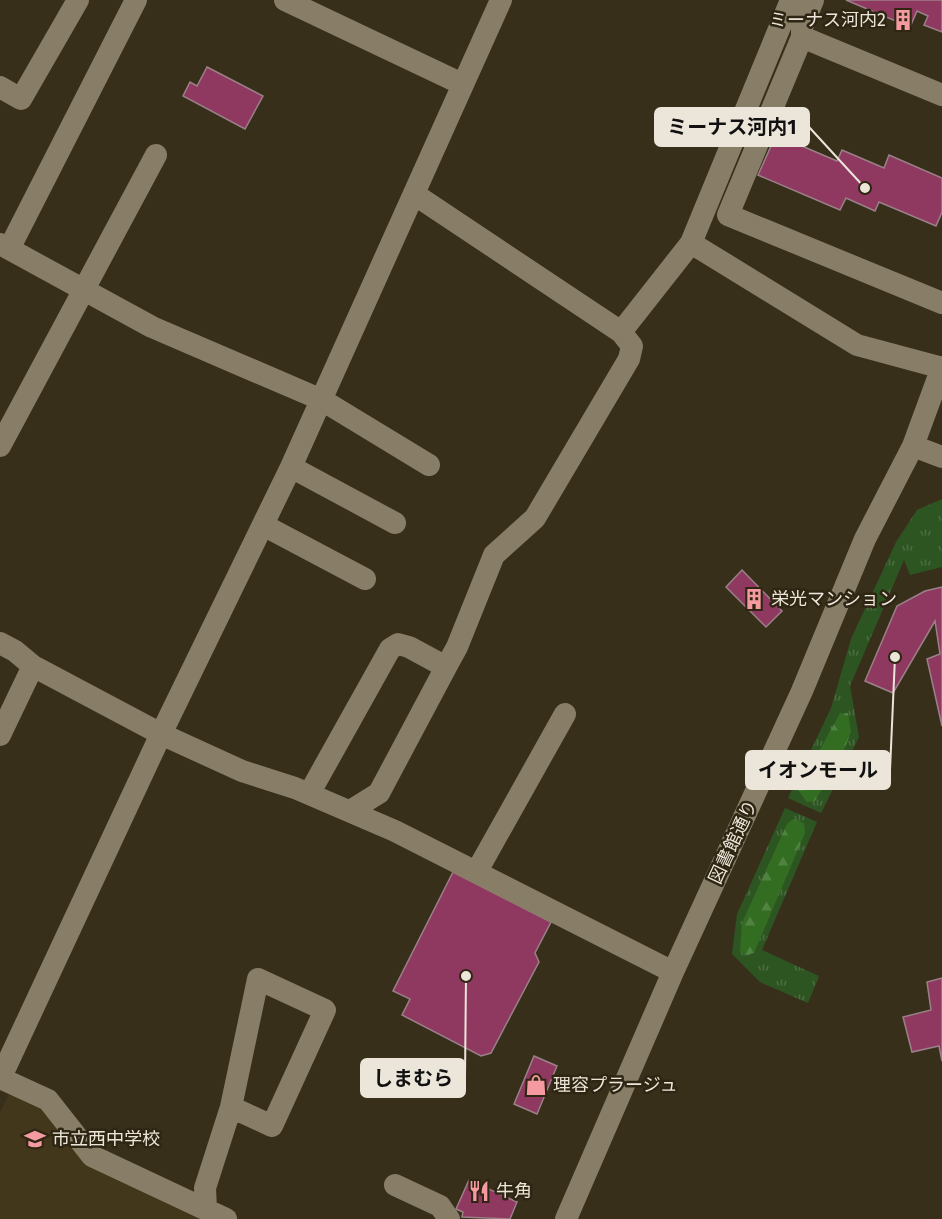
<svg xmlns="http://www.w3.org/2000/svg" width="942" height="1219" font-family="'Fira Sans','Noto Sans JP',sans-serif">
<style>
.built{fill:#42361b}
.grass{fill:url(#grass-tufts)}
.forest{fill:url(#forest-firs)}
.building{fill:#903960;stroke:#9a8089;stroke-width:1.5}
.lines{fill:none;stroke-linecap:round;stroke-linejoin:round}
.minor{stroke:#887e68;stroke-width:22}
.labels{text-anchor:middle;stroke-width:5;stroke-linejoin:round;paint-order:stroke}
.poi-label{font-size:18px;fill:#ece6da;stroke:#2e2512;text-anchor:start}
.street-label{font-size:18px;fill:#ece6da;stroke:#2e2512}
.leader{fill:none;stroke:#ece6da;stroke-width:2}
.callout-dot{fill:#ece6da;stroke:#2e2512;stroke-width:2}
.callout{fill:#ece6da;stroke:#ece6da;stroke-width:2}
.callout-label{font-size:20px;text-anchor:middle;font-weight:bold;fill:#111}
</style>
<defs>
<pattern id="grass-tufts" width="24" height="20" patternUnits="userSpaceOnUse" patternTransform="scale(1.5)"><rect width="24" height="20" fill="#2d5522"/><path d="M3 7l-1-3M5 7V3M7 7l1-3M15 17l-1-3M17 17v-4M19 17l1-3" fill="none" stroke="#4c6d42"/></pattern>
<pattern id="forest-firs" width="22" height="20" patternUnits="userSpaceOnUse" patternTransform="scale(1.5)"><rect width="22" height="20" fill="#326d21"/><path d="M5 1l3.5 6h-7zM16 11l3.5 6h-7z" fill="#508241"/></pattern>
</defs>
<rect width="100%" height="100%" fill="#382f1b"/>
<path class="built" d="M9,1094L53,1115L201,1219H0V1112Z"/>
<path class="grass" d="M942,499V567L910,575L904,560L850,686L859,737L821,813L788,798L831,708L851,639L896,542L917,510Z
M785,808L817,822L762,950L819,976L808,1003L760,982L732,954L737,914Z"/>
<path class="forest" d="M840,713H848L851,732L842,755L815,801L807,802L798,790Z
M793,819L804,823L805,833L754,953L746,955L740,952L742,923L787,824Z"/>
<path class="building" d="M846,0H942V32L924,25L928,16L917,11L910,27Z
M207,67L263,96L245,129L183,96L190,82L197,86Z
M776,135L837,161L842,150L884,168L889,155L942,178V212L936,226L879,202L875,211L846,198L840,210L758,175Z
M742,570L782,611L766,627L726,587Z
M942,587V726L927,659L940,654L935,621L893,693L865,681L897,606L925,591Z
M453,872L551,922L535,953L539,962L491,1053L481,1056L402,1015L410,999L393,991Z
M942,978V1061L939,1046L912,1052L903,1017L931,1010L927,982Z
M534,1056L557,1066L537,1114L514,1104Z
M469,1180L517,1202L510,1219L462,1217L463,1212L456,1209Z"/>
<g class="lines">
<path class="minor" d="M285,0L462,84
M802,37V27L813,0
M0,87L21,99L78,0
M942,95L802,37L728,215L942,303
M414,194L621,332L632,346L629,359L535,518L494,555L457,647L446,667
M691,243L857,345L942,368
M0,244L152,327L322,400L429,465
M9,249L136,0
M621,332L691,243L791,0
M0,446L156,155
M913,446L942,457
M291,467L395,523
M263,525L365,579
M0,643L15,651L33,666L161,734L242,771L295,788L395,831L673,972
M0,735L33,666
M309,794L390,649L398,644L409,647L446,667L379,793L350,811
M477,871L565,714
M0,1078L48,1100L92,1156L226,1219
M0,1079L161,734L291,467L501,0
M395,1185L440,1206L449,1219
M206,1209L205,1188L231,1107L258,979L325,1010L272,1126L231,1107
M566,1219L673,972L802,691L865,539L913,446L942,367"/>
</g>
<defs>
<symbol id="building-bare" viewBox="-9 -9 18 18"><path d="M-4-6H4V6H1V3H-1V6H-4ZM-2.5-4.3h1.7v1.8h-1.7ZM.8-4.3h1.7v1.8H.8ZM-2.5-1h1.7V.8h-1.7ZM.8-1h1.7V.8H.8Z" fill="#f49aa0" stroke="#2e2512" stroke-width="2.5" paint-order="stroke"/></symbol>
<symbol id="shop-bare" viewBox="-9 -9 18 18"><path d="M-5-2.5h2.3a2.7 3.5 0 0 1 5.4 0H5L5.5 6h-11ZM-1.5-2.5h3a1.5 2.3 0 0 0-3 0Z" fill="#f49aa0" stroke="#2e2512" stroke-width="2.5" paint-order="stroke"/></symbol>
<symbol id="school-bare" viewBox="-9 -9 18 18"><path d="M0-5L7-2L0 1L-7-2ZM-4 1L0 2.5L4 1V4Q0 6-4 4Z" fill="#f49aa0" stroke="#2e2512" stroke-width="2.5" paint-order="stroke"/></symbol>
<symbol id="restaurant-bare" viewBox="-9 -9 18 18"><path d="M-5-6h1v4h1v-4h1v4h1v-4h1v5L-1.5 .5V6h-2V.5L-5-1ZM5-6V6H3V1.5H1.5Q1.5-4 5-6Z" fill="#f49aa0" stroke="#2e2512" stroke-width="2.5" paint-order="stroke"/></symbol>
</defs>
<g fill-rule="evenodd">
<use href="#building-bare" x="888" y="5" width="30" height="30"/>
<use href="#building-bare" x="739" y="584" width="30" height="30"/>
<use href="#shop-bare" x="521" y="1070" width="30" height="30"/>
<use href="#school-bare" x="20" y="1124" width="30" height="30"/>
<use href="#restaurant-bare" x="464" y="1176" width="30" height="30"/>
</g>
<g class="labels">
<g class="poi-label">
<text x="886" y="26" text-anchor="end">ミーナス河内2</text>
<text x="771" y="605">栄光マンション</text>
<text x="553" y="1091">理容プラージュ</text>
<text x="52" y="1145">市立西中学校</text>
<text x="496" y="1197">牛角</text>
</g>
<g class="street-label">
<text transform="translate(733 842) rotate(-65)" y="6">図書館通り</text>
</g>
</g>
<path class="leader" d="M865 188L809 127M895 657L890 770M466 976L465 1078"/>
<g class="callout-dot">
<circle cx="865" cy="188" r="6"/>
<circle cx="895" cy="657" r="6"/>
<circle cx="466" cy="976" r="6"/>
</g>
<g class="callout">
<rect x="655" y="108" width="154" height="38" rx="6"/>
<rect x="746" y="751" width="144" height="38" rx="6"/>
<rect x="361" y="1059" width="104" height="38" rx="6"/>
</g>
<g class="callout-label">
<text x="732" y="134">ミーナス河内1</text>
<text x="818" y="777">イオンモール</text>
<text x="413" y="1085">しまむら</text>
</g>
</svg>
